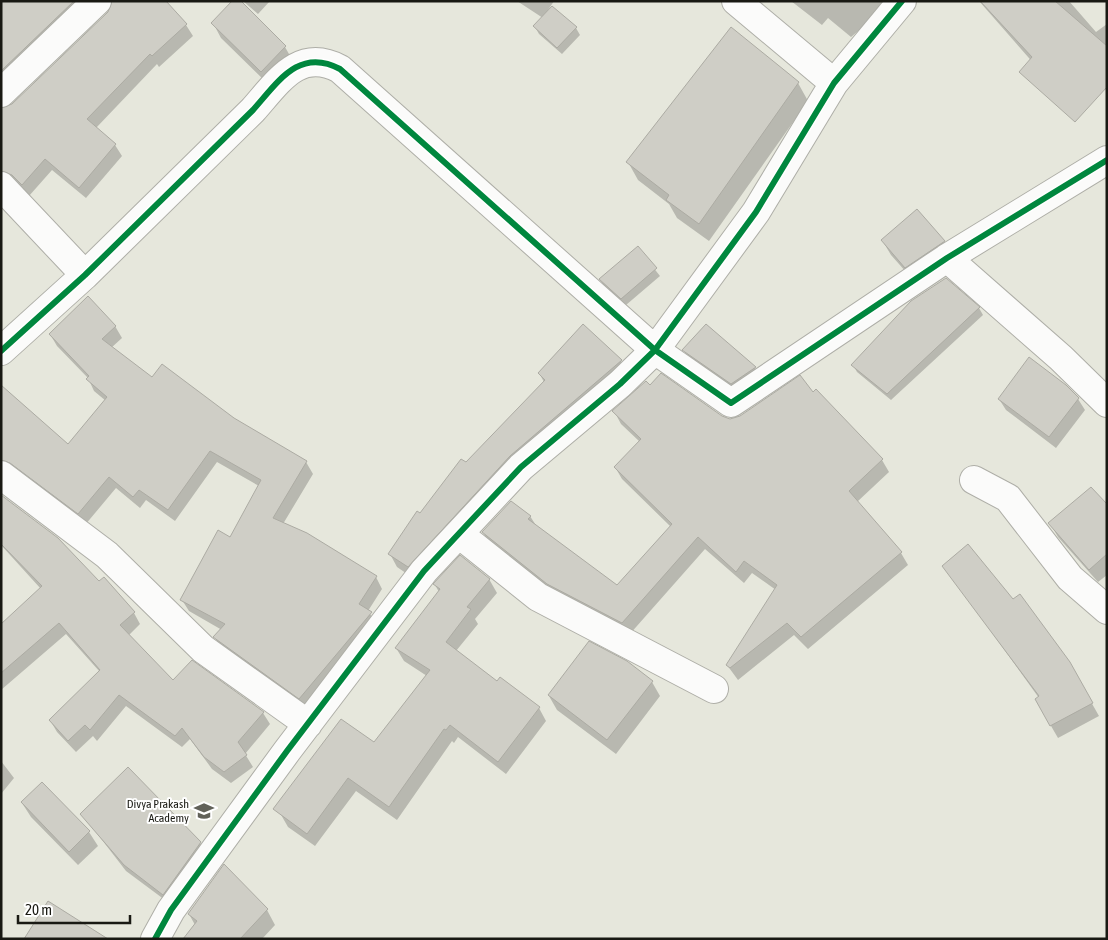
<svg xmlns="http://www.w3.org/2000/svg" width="1108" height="940" font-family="'Asap Condensed',sans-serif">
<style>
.shadow{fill:#0003}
.building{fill:#cfcec6;stroke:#acaba3}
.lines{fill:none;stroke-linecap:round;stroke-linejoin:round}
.minor-casing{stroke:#aeaea7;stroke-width:30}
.minor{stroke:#fbfbfa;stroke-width:28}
.cycleway-casing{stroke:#fff;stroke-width:9}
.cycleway{stroke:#00873e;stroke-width:6}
.labels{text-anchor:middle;stroke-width:4;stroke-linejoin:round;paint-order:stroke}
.poi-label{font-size:12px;fill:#191913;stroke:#fff;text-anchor:end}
</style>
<rect width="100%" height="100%" fill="#e6e7dc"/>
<path class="shadow" d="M1,1H92L10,80L1,72Z
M164,1L186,25L193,36L159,67L157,64L96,128L115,145L122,156L86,198L52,170L29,196L1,177V118L109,13Z
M243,1H270L258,14Z
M517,1H554L548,10L576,28L580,35L562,54L539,34L535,27L543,18Z
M791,1H894L851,37L828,18L822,25Z
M979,1H1069L1096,32L1107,24V91L1073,50L1042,73Z
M213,23L285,47L293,61L270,86L221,38Z
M798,83L808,101L709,241L677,218L669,204L638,180L628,162Z
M882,240L944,242L952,256L914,281L891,255Z
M638,248L660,276L626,305L604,286L600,279Z
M946,279L979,308L983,315L891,400L857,372L853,365Z
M583,325L621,361L629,374L416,580L397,567L390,554L420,514L544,382L539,373Z
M706,325L755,368L759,375L736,391L688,357L684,350Z
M115,326L122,338L111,348L152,379L233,419L306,462L313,474L283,524L376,577L382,589L368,611L377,624L306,710L221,649L215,637L222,630L189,611L182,600L230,538L259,486L217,462L175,521L146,500L140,508L116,488L85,525L1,473V386L69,446L106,401L94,391L88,378L57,346L50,334Z
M650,387L731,420L813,394L882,460L889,472L857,502L901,553L908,565L808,649L794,635L738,680L727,665L776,590L752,573L744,583L705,549L629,635L555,596L490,545L483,532L530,516L537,527L617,587L671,527L622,479L615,467L640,442L621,424L614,411Z
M999,399H1078L1085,410L1056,448L1006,410Z
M1,496L134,613L140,624L129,635L173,682L263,713L270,724L245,754L253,767L231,783L212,769L190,739L182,747L126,706L97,741L93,736L76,752L57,732L50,720L100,672L66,634L1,690V625L41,589L1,545Z
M1107,506V575L1098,582L1058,537L1050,523Z
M944,566L1013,601L1069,663L1099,716L1058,738L1036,700L1039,698Z
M489,579L497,593L475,619L478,624L456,651L497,683L539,708L546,721L506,774L458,737L454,743L452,741L397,820L356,791L315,846L288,827L280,813L374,744L427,676L404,661L396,648L439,592L435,585Z
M652,682L660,696L616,754L557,710L549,696Z
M1,761L14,778L1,794Z
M22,803L89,832L98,846L78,865L31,817Z
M82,814L200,843L206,852L169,903L126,871Z
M267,910L275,925L262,939H185L195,925L189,914Z"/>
<path class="building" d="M1,1H74L1,71Z
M112,1H166L187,24L152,56L150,54L87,119L116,144L79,188L45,159L22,185L12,175L1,171V108L12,104L108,12Z
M232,1H241L286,46L261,72L211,23Z
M980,1H1055L1107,46V87L1075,122L1019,72L1032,57Z
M552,6L577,27L557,48L533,26Z
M731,27L799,82L699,224L666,200L669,195L626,162Z
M917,209L945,241L905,268L881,240Z
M638,246L657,268L621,299L599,279Z
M946,278L980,307L887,394L851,365L911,301Z
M88,296L116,326L102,339L152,377L162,364L234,418L307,461L273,518L307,533L377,576L359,604L372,612L299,699L213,637L225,624L180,600L218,530L230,537L261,480L210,451L168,510L139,490L133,497L109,477L78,514L10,463L1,460V385L68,444L107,397L86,379L89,376L49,334Z
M583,324L622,360L510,456L408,567L388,554L417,511L420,513L461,459L466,462L545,380L538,373Z
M706,324L756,367L731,384L682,350Z
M1029,357L1066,385L1079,398L1049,437L998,399Z
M661,373L722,416L730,419L740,416L800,375L813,392L816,389L883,459L849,491L902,552L801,637L787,623L730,668L726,665L777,585L744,561L736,572L698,537L622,623L547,584L482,532L511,501L531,516L528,519L617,585L672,524L614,467L641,439L612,411L646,381L650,385Z
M1091,487L1107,504V554L1089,570L1048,523Z
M1,495L58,538L99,581L104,577L135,612L120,625L173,680L192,660L264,712L238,742L247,755L224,772L204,757L182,728L175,736L119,695L90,730L85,725L68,741L49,720L100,670L59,623L1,673V624L42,586L1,544Z
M968,544L1013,599L1020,594L1070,662L1093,703L1050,726L1035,699L1039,696L942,566Z
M460,555L490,579L467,607L471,609L446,642L497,681L500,677L540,707L498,762L450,725L446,730L444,729L389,807L348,778L307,834L273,809L341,719L374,742L430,670L395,648L440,589L433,584Z
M589,641L627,661L653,681L607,740L548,695Z
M128,767L201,842L163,895L124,865L80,814Z
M42,782L90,831L69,852L21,802Z
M224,864L268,909L240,939H183L197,921L188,914Z
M48,901L108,939H24Z"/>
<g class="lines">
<defs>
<path id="minor" d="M736,1L834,83
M1,93L97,1
M1,186L85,275
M947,258L1061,358L1107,403
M1,351L85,275L253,110C278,82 299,47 340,69L655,350L731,403L947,258L1107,160
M1,475L107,555L203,649L308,724
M974,480L1008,498L1070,578L1107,610
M459,534L538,597L714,689
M155,939L171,910L287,751L424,571L521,467L620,384L655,350L756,212L834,83L902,1"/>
</defs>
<use href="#minor" class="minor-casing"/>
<use href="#minor" class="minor"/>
<defs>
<path id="cycleway" d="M1,351L85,275L253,110C278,82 299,47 340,69L655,350L731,403L947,258L1107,160
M155,939L171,910L287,751L424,571L521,467L620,384L655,350L756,212L834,83L902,1"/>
</defs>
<use href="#cycleway" class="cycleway-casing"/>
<use href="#cycleway" class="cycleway"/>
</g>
<defs>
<symbol id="school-bare" viewBox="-9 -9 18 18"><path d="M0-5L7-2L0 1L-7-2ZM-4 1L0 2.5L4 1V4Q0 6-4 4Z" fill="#616159" stroke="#fff" stroke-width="2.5" paint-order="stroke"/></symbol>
</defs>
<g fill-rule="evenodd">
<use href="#school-bare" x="190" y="797" width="28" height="28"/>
</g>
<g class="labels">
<g class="poi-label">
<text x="189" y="808">Divya Prakash<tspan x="189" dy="14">Academy</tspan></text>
</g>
</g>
<rect width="1108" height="940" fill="none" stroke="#191913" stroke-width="5"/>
<path d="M18 915v8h112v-8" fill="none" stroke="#191913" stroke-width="2.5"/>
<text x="25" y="915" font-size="15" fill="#191913" stroke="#ffffff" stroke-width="4" paint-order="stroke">20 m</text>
</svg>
